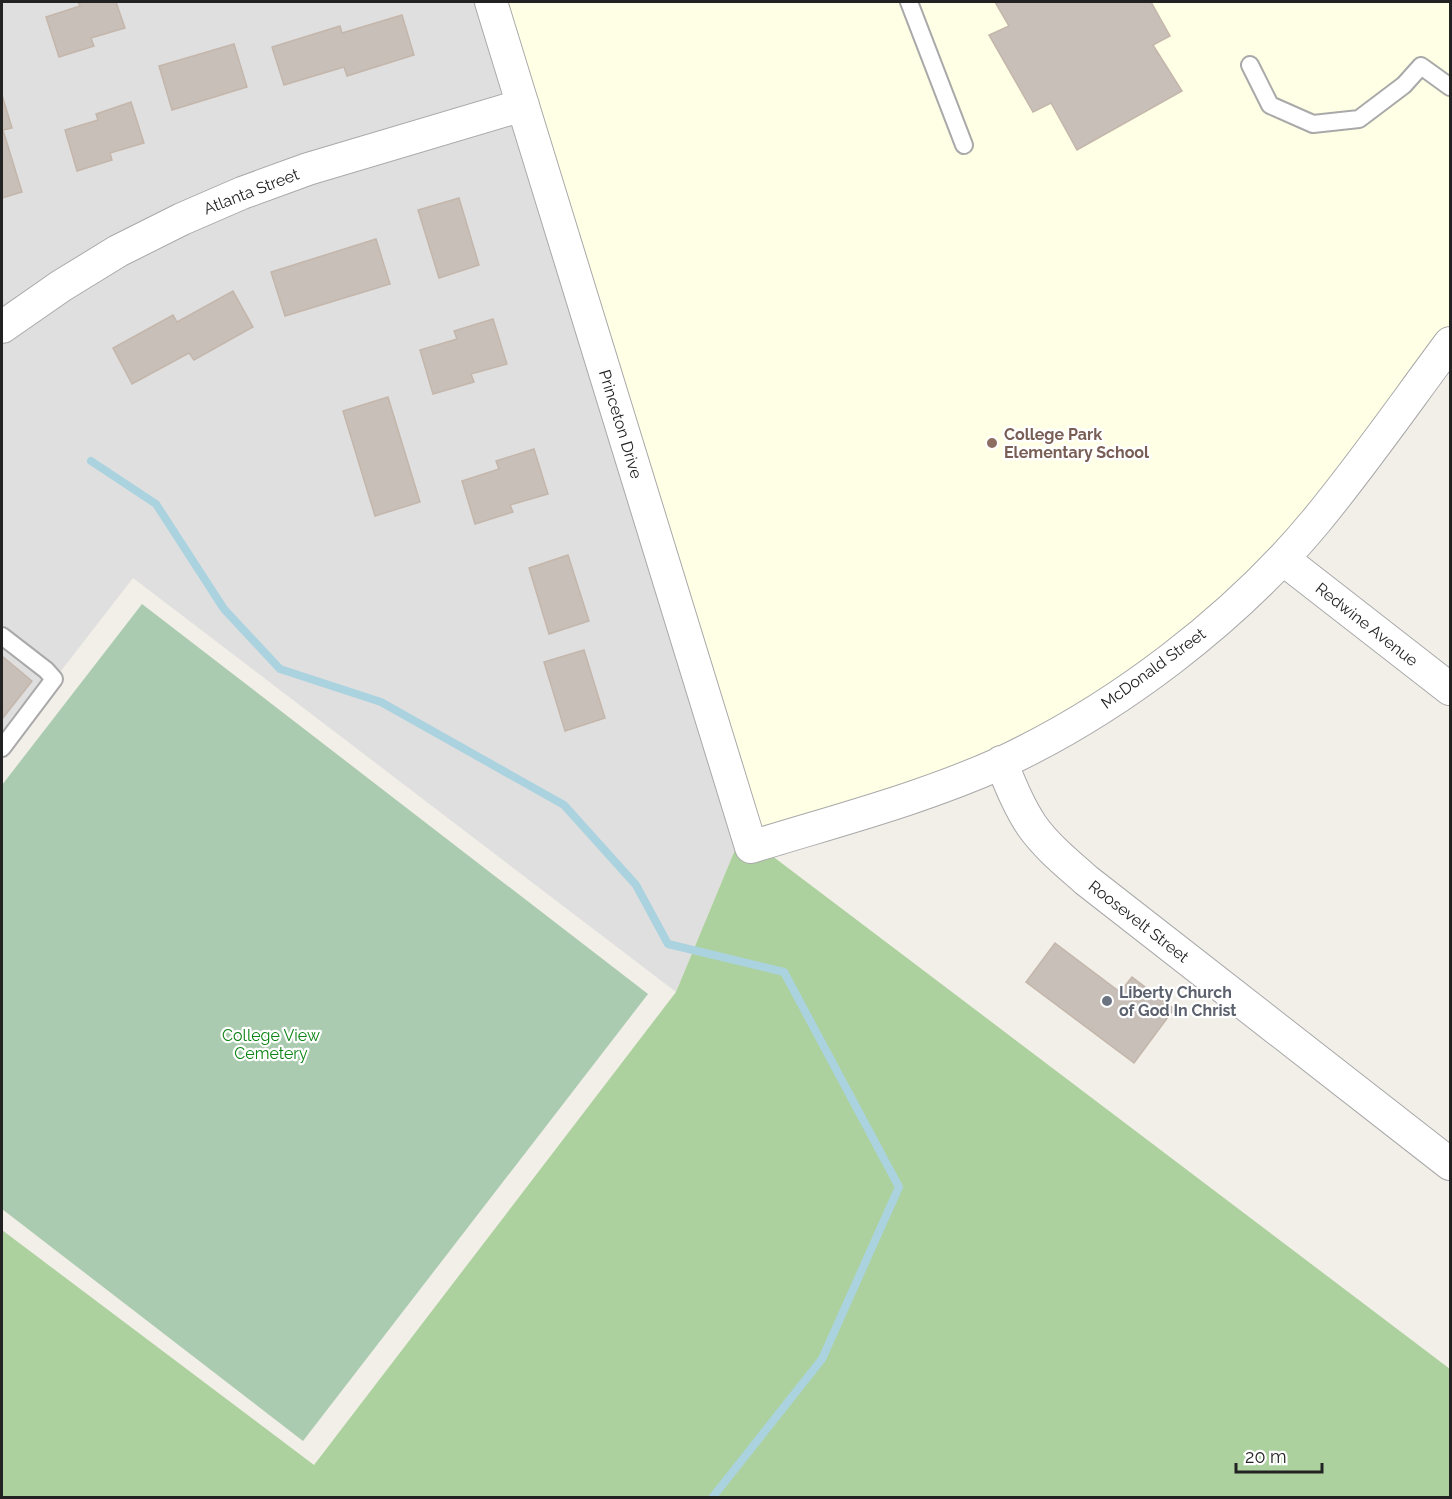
<svg xmlns="http://www.w3.org/2000/svg" width="1452" height="1499" font-family="Raleway,sans-serif">
<style>
.residential{fill:#e0dfdf}
.education{fill:#ffffe5}
.forest{fill:#add19e}
.cemetery{fill:#aacbaf}
.lines{fill:none;stroke-linecap:round;stroke-linejoin:round}
.stream{stroke:#aad3df;stroke-width:8}
.building{fill:#c7bfb8;stroke:#c4b6ab;stroke-width:1.5}
.lane-casing{stroke:#a9a9a9;stroke-width:20}
.street-casing{stroke:#a9a9a9;stroke-width:34}
.lane{stroke:#fff;stroke-width:16}
.street{stroke:#fff;stroke-width:32}
.education-dot{fill:#8d6e63;stroke:#fff;stroke-width:2}
.worship-dot{fill:#6b7280;stroke:#fff;stroke-width:2}
.labels{text-anchor:middle;stroke-width:4.5;stroke-linejoin:round;paint-order:stroke}
.street-label{font-size:16px;fill:#222;stroke:#fff}
.education-label{font-size:16px;font-weight:bold;fill:#785e54;stroke:#fff;text-anchor:start}
.worship-label{font-size:16px;font-weight:bold;fill:#5b616d;stroke:#fff;text-anchor:start}
.park-label{font-size:16px;fill:#0c8416;stroke:#fff}
</style>
<rect width="100%" height="100%" fill="#f2efe9"/>
<path class="residential" d="M2,2H491L742,833L676,992L133,578L2,747Z"/>
<path class="education" d="M489,2H1450V327L1273,559L1084,715L928,787L742,833Z"/>
<path class="forest" d="M742,833L1450,1369V1497H2V1230L314,1465L676,992Z"/>
<path class="cemetery" d="M142,604L648,994L303,1441L2,1209V785Z"/>
<g class="lines">
<path class="stream" d="M91,461L156,504L224,609L280,669L381,702L564,805L636,885L668,944L784,972L899,1187L822,1359L712,1498"/>
</g>
<path class="building" d="M78,2H116L125,28L91,38L94,46L59,57L46,17L80,6Z
M995,2H1151L1170,36L1153,45L1182,91L1077,150L1051,103L1033,112L989,35L1009,26Z
M402,15L414,55L347,76L344,67L284,85L272,47L340,26L342,33Z
M234,44L247,87L172,110L159,66Z
M2,95L12,128L3,130L22,192L2,198Z
M131,102L144,143L110,153L112,160L77,171L65,130L98,120L96,114Z
M459,198L479,265L439,278L418,210Z
M376,239L390,284L285,316L271,272Z
M233,291L253,327L194,360L189,353L132,384L113,348L173,315L177,322Z
M493,319L507,364L471,374L474,382L433,394L420,350L457,339L454,331Z
M388,397L420,502L375,516L343,411Z
M534,449L548,494L510,505L513,512L475,524L462,481L499,469L496,461Z
M568,555L589,621L549,634L529,568Z
M584,650L605,718L565,731L544,662Z
M2,656L32,681L2,719Z
M1055,943L1120,992L1132,977L1174,1009L1134,1063L1026,982Z"/>
<g class="lines">
<defs>
<path id="lane" d="M909,2L964,145
M1250,65L1270,105L1313,124L1359,119L1404,85L1421,66L1450,87
M2,636L46,670L54,679L2,748"/>
<path id="street" d="M491,2L751,847C835,821 921,799 1001,763C1117,709 1235,619 1316,521C1363,464 1406,402 1450,343
M2,327L61,286L118,251L182,219L242,193L308,169L523,105
M1283,559L1450,689
M1001,762C1010,784 1019,807 1032,826C1047,847 1067,863 1086,880L1450,1164"/>
</defs>
<use href="#lane" class="lane-casing"/>
<use href="#street" class="street-casing"/>
<use href="#lane" class="lane"/>
<use href="#street" class="street"/>
</g>
<circle class="education-dot" cx="992" cy="443" r="6"/>
<circle class="worship-dot" cx="1107" cy="1001" r="6"/>
<g class="labels">
<g class="street-label">
<text transform="translate(251 191) rotate(-21)" y="6">Atlanta Street</text>
<text transform="translate(621 424) rotate(73)" y="6">Princeton Drive</text>
<text transform="translate(1367 624) rotate(38)" y="6">Redwine Avenue</text>
<text transform="translate(1153 668) rotate(-36)" y="6">McDonald Street</text>
<text transform="translate(1139 921) rotate(38)" y="6">Roosevelt Street</text>
</g>
<g class="education-label">
<text x="1004" y="440">College Park<tspan x="1004" dy="18">Elementary School</tspan></text>
</g>
<g class="worship-label">
<text x="1119" y="998">Liberty Church<tspan x="1119" dy="18">of God In Christ</tspan></text>
</g>
<g class="park-label">
<text x="271" y="1041">College View<tspan x="271" dy="18">Cemetery</tspan></text>
</g>
</g>
<rect width="1452" height="1499" fill="none" stroke="#222222" stroke-width="6"/>
<path d="M1236 1463v9h86v-9" fill="none" stroke="#222222" stroke-width="3"/>
<text x="1245" y="1463" font-size="18" fill="#222222" stroke="#ffffff" stroke-width="4.5" paint-order="stroke">20 m</text>
</svg>
